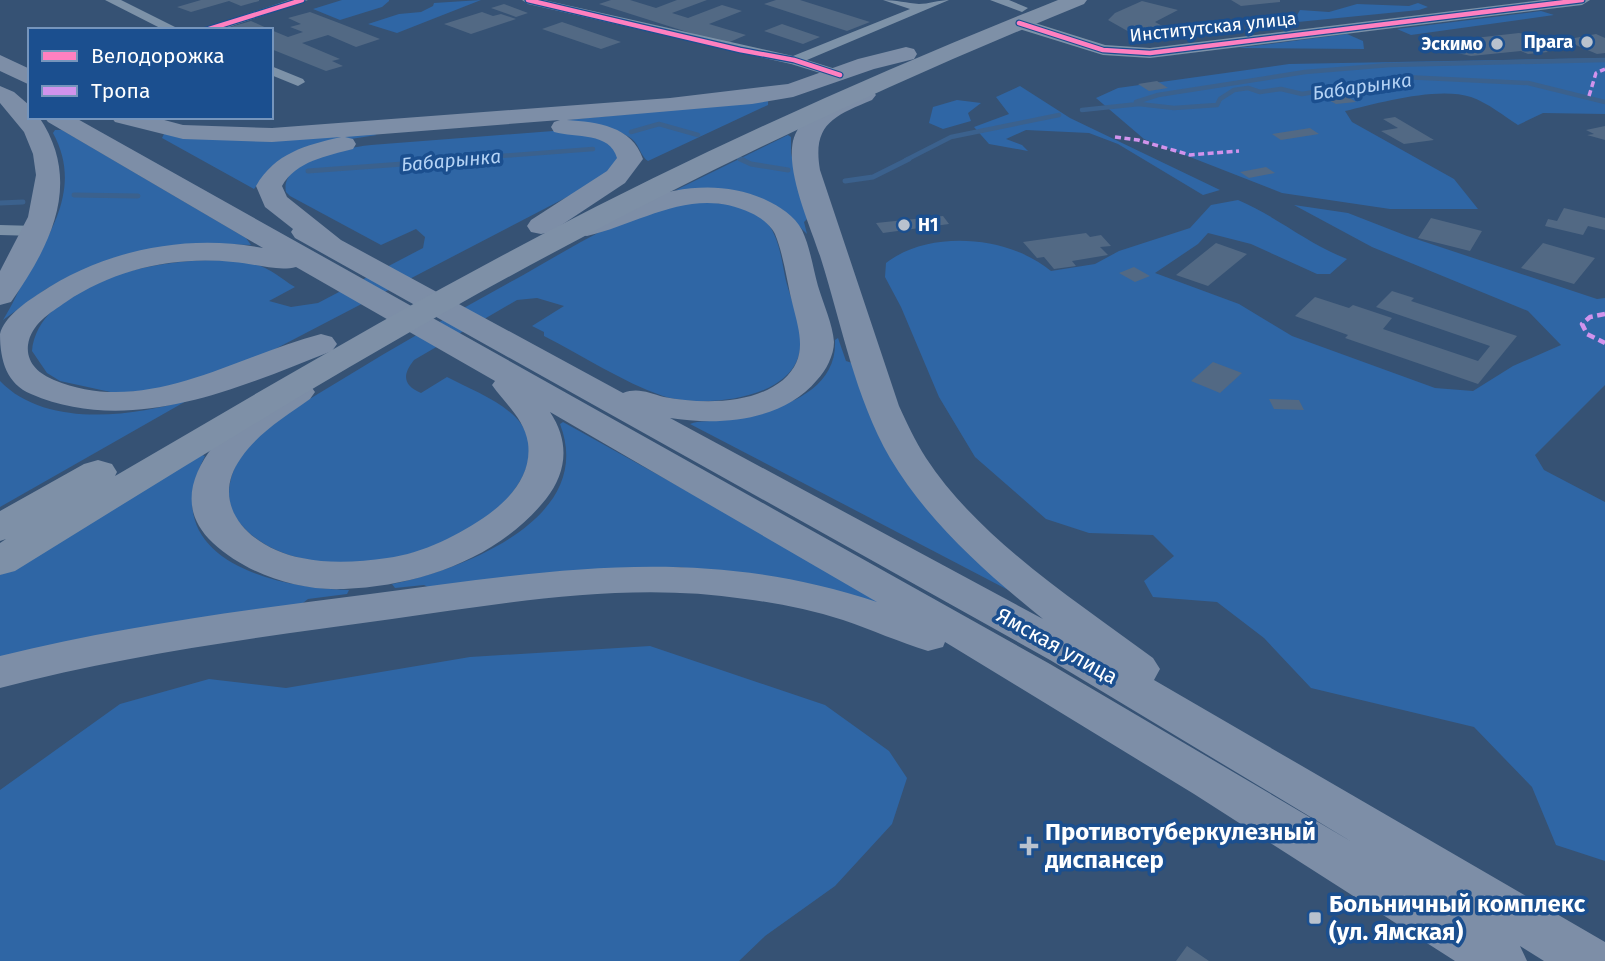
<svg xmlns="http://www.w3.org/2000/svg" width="1605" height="961" font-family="'Fira Sans',sans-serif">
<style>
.green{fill:#2f66a5}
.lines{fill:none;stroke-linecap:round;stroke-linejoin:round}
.stream-far1{stroke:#3b618d;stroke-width:4.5}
.stream{stroke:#3b618d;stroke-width:5}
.building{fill:#526984}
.minor{fill:#7d92a8;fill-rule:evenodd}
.tertiary{fill:#7d92a8;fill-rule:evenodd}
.primary{fill:#7d8ea7;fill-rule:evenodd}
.trunk{fill:#7e90a7;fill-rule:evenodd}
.quiet-far1{stroke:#d193ec;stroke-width:3.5;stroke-dasharray:6 3.5;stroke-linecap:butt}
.quiet{stroke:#d193ec;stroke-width:4.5;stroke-dasharray:8 4.5;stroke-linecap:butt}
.cycleway-casing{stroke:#1b4f8f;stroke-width:7}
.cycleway{stroke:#ff80c0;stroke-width:4.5}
.poi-dot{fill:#b9c2ce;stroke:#1b4f8f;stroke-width:2.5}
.labels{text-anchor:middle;stroke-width:7;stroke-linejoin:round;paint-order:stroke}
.far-street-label{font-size:18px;fill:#fff;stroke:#1b4f8f}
.far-poi-label{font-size:18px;font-weight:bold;fill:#fff;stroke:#1b4f8f;text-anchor:end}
.far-water-label{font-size:19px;font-style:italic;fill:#b5d3f5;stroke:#1b4f8f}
.street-label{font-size:21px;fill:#fff;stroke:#1b4f8f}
.near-poi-label{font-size:24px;font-weight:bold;fill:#fff;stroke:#1b4f8f;text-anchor:start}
</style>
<rect width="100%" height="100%" fill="#365274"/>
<path class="green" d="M342,0H389V1L382,7L340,20L313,9Z
M481,0L397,33L368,24L399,14L421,12L433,6L434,3Z
M1418,3L1428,7L1419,10L1268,25L1259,20L1267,16L1296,17L1300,10L1329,12L1357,4L1409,6Z
M1541,11L1554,15L1411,35L1397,29Z
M1347,34L1363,41L1364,49L1238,48Z
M1605,58V114L1543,113L1518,125C1504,116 1488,103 1471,97C1438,86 1378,103 1345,111L1352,122L1454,179L1478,209H1390L1282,193L1144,139L1096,98L1118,88L1289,64Z
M1020,86L1070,118L1220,190L1203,195L1118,144L1089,133L1026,130L1006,139L1022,145L1028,151L989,144L974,127L1009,114L996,97Z
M957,100L981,103L968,113L971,121L943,129L929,123L933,107Z
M768,101V105L648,161C641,157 640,146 632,139C615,126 587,125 566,120Z
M55,130H62L246,238L251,245L219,244L70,276L46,289L3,320C12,306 19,289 28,273C54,227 81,185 53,133Z
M553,131L583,133L612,144L620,159L596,182L248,363L158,390L115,393L60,381L47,373L32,351C40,273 192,250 254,264C271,268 281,279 295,287L269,301L291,307L318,303L423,248L425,237L416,229L381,245L290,196L286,192C279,160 349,147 371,145Z
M164,134H374L377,135L331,142L271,167L254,189L162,138Z
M788,135L791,137V153L807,219L804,222L807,234L782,209L676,190Z
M1238,200C1276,216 1308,244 1347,259L1330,274H1317L1251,244L1208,233L1198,244L1155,273L1239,304L1292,336L1435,388L1473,391L1513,366L1561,345L1528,311L1372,247L1294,205L1348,213L1407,236L1597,299L1605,298V385L1535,455L1544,470L1605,502V861L1556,845L1532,787L1474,727L1311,688L1264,638L1217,602L1153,597L1144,581L1174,556L1153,535L1089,533L1046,519L975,457L939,397L901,307L885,277L886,263C930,229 1009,236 1051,271L1095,264L1119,251L1190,228L1211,205Z
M690,202C712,203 738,202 757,214C779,227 781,259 786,281C792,303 805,331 799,354C788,401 700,408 663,396C622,382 582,355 544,336V332L532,326L564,306L537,298L517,300L414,360C402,375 403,385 421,393L447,377C470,389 502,401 519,421C531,436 532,455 525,471C489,558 295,602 236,518C224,500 229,475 240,458C263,424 307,401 341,380C401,343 463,308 525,274C557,256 590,235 624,221C645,213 668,208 690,202Z
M838,338L846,361L855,364L1012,592L690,424C699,420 711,422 722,420C766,413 838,398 835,340Z
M0,381C45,428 132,417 188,400L0,507Z
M563,422L887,602L889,605L680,567L621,568L432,589L424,585L395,588L392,584C461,570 597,519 560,424Z
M202,455L205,456C153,558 272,588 349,590L347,594L308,599L299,606L0,659V575Z
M650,646L825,705L889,751L907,778L892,824L835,886L765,936L739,961H0V790L120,704L209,679L286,688L470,657Z"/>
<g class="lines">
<path class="stream-far1" d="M1136,102L1158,95L1305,72L1389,65L1605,60
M1082,110L1139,104L1174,108L1217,105L1220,99L1234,90L1248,88L1260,92L1281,89L1302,94L1404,77L1528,83L1605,102
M631,132L659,124L698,135
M739,158L744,160
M447,160L593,149
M906,160L951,137L1059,115"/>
<path class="stream" d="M740,159L751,164L788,170
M308,171L470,159
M845,181L873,177L909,159
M74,195L138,196
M0,203L23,202"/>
</g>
<path class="building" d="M201,0H259V1L241,6L229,1L191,12L177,7Z
M611,0H630L656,8L677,0H707L672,13L688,18L722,5L742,11L709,24L746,35L725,44L599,4Z
M776,0H800L870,22L847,31L764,4Z
M1231,0H1280V2L1241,6Z
M1142,1L1178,10L1155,22L1183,37L1147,42L1108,20L1115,13Z
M504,4L528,13L516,17L491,8Z
M310,12L339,23L380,39L356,47L328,35L302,43L340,59L332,61L343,66L326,71L271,49V30L288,37L303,32L290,27L301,24L288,18Z
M482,12L493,16L501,14L516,19L471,34L444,24Z
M251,21L271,30L227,28Z
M562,22L621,42L601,49L542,29Z
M782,24L820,37L803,44L764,31Z
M1519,33L1536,36L1552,46L1542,48L1548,52L1528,54L1521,51L1471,56L1457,53L1443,44L1448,41Z
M1596,34L1605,38V53L1597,54L1564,40Z
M1157,81L1168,88L1149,91L1138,84Z
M1345,95L1356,102L1336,104L1325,98Z
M1395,117L1434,140L1404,144L1381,131L1398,128L1383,119Z
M1605,126V140L1587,135L1594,134L1586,130Z
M1310,128L1319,134L1281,140L1272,134Z
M1266,167L1275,173L1249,178L1240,172Z
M1564,208L1605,218V230L1588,226L1583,235L1545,226L1548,219L1557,221Z
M943,216L949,224L883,233L876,223Z
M1431,218L1482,231L1470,251L1418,238Z
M1086,233L1090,237L1101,235L1111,246L1100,247L1108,255L1072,261L1076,266L1054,269L1044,257L1037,258L1023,242Z
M1216,243L1247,254L1208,286L1176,275Z
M1543,243L1595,258L1574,284L1521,268Z
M1134,267L1150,276L1135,282L1119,273Z
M1392,291L1414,298L1411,301L1517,336L1478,384L1345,338L1348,335L1295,316L1315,297L1349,308L1353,305L1392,318L1383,329L1478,361L1490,346L1376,307Z
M1213,362L1242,373L1220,393L1191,381Z
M1269,399L1299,400L1304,410L1274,409Z
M1187,946L1209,961H1176Z"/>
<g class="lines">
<path class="minor" d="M105,0H121L181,30H164Z
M289,0H308L220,30H200Z
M522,0H544L793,56L910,9L883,0C896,0 907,3 919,4C928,4 939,0 949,0L807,60L845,72V78L840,79L791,64L528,4Z
M990,0H1009L1028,8L1022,12Z
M271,66L303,79L305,82L298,86L271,75Z
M0,225L36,226L45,231L36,236L0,235Z"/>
<path class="tertiary" d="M1542,0H1590L1582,5L1150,58L1103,55L1013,27L1011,23L1019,18L1105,45L1150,48Z"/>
<path class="primary" d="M906,47L914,49L917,54L914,59L874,69L793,97L752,104L567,120C597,122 632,126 643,159L625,183L551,232L541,234L531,232L527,226L531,220L607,171L617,158C610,132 576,138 554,132L551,127L554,122L560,120L345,137L353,139L356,144L353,149C327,156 296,161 282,186L287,197L341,240L623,393C638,387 649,393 664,397C701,404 752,405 783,380C808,358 800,334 793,306C787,283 784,256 775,234C771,225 760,217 751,213C693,185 642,223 587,236L577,234L573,228L577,222C638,199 702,171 766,200C779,206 795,216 802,230C810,247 813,268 818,286C823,303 833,325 834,342C834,355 826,371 817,380C783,421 720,426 670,418L1043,619C986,573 928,522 890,458C855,397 842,326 821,259C811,227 786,174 793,141C798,122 816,108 832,100C845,94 858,87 872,90L876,95L872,100C834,116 812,124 820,170L899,406C907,423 915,441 926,458C979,539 1076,601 1153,658L1160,669L1154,680L1605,942V961H1544L1520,946L1527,961H1455L1194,794L945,642L943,647L928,651C899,642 872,630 843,620C811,610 778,603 745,599C627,581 508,603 392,619C260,637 129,654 0,688V656C122,626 245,610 370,594C549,571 699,543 877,602L550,412C570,442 567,472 546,499C498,559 419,586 344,589C297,591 247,574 213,543C160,494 217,434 258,404C275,392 288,380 310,385L315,392L310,399C286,416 258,433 241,458C206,507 254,550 302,558C330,564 359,562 387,558C424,553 459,535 489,514C512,497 532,473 528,443C524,418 506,405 492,385L495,381L296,267C277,272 253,263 233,262C175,256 115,269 66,302C50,313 31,324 28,345C26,363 39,374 54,380C145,418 235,356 321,334L332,337L337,344L332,351C238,388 131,437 31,394C7,384 0,361 0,334C4,317 26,302 40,293C104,250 187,233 263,248L48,122L44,117H74L1050,664L1352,842L1050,660L295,238L291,232L293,229L265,207L256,186C275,153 306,145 341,137L272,142L183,139L115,122L111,117H153L183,125L272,128L670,98L788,84L858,59Z
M0,55L30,69V85L0,71Z
M0,86L14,92L29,105L30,117H39C83,182 51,245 11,302L0,305V271L28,217L36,175L33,154L24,132L0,103Z"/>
<path class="trunk" d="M1058,0H1087L1084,4C907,76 734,156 566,246C377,346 196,459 15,571L0,575V543L6,539L0,541V511L84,464L98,460L112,464L117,472L115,476C255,394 396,311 541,235C709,147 882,70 1058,0Z"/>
<path class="quiet-far1" d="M1589,96L1596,73L1605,69
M1115,137L1138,140L1190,155L1239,151"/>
<path class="quiet" d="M1605,314L1590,317L1582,324L1587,334L1605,343"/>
<defs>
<path id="cycleway" d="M528,0L740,50L794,60L840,75
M1019,23L1103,50L1150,53L1582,0
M206,30L302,0"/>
</defs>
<use href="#cycleway" class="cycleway-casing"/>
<use href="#cycleway" class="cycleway"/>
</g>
<g class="poi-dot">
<circle cx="1587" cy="42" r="7"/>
<circle cx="1497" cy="44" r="7"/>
<circle cx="904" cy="225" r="7"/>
<path d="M1025.5 835.5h7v7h7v7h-7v7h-7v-7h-7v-7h7z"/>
<rect x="1308" y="911" width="14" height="14" rx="3.5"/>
</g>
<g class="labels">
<g class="far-street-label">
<text transform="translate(1213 27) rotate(-6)" y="6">Институтская улица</text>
</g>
<g class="far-poi-label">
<text x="1573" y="48">Прага</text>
<text x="1483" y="50">Эскимо</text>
<text x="918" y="231" text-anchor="start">Н1</text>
</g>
<g class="far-water-label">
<text transform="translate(1362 86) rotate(-8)" y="7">Бабарынка</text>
<text transform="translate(451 160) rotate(-5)" y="7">Бабарынка</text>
</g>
<g class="street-label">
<text transform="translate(1057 646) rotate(29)" y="7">Ямская улица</text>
</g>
<g class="near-poi-label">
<text x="1045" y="840">Противотуберкулезный<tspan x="1045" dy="28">диспансер</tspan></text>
<text x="1329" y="912">Больничный комплекс<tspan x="1329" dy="28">(ул. Ямская)</tspan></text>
</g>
</g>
<rect x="28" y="28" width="245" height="91" fill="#1b4f8f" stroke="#7695bc" stroke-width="2"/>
<rect x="42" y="51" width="35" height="10" fill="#ff80c0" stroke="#7695bc" stroke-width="2"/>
<text x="91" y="63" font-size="21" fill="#ffffff">Велодорожка</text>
<rect x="42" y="86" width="35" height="10" fill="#d193ec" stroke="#7695bc" stroke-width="2"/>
<text x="91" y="98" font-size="21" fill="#ffffff">Тропа</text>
</svg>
